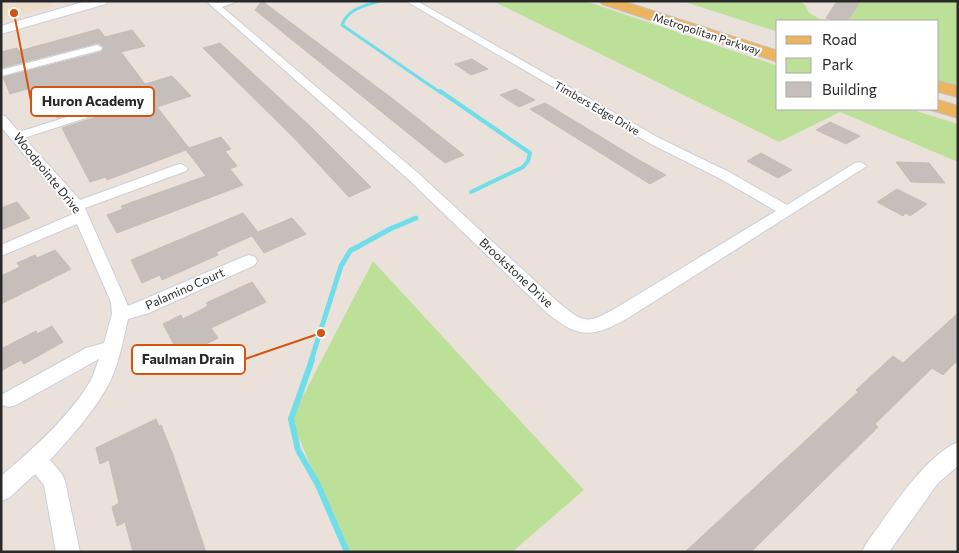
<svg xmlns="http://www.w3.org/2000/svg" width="959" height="553" font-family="Commissioner,sans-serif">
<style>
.education{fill:#ecdcca}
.green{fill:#bce098}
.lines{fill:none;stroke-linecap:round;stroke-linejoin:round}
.stream-far3{stroke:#70ddea;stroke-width:3}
.stream-far2{stroke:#70ddea;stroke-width:4}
.stream-far1{stroke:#70ddea;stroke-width:5}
.stream{stroke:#70ddea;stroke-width:6}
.building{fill:#c6beba;stroke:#c6bdb5}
.street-casing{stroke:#c9cfda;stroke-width:2}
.secondary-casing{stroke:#c9cfda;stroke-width:2}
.primary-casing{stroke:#c3c3c3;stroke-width:2}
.street{fill:#fff;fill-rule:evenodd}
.secondary{fill:#fff;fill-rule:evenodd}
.primary{fill:#ecb45e;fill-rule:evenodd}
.labels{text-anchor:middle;stroke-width:4;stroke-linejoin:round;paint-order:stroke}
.far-street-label{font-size:11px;fill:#292929;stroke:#fff}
.street-label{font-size:12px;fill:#292929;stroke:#fff}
.leader{fill:none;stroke:#d5540f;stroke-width:2}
.callout-dot{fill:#d5540f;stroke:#fff;stroke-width:2}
.callout{fill:#fff;stroke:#d5540f;stroke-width:2}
.callout-label{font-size:14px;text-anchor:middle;font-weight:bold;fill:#292929}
</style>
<rect width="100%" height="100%" fill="#ebe1db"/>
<path class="education" d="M1,1H51L54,6L1,20Z"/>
<path class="green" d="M493,1H585L778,66V109H910L958,124V162L840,112L779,142Z
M682,1H800L805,5L809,13L824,21H778V32Z
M852,1H958V87L938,82V21H846Z
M373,261L584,490L512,552H347L291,419Z"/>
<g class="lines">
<path class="stream-far3" d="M380,1C365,6 348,8 342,25L441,93"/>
<path class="stream-far2" d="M440,91L530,153L528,161L523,167L471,192"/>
<path class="stream-far1" d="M311,361L341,266L350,251L390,229L416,218"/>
<path class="stream" d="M312,360L291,419L298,450L318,485L347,552"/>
</g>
<path class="building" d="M262,1L393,99L464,155L445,163L255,10Z
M837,1H860L848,21H830L831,19L826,18Z
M99,29L105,37L132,30L145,46L121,52L145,84L172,76L191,96L157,107L189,148L221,137L231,149L225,151L237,166L230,169L243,185L117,233L107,215L123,209L121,206L206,176L186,150L107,180L106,177L90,182L62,128L139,103L141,100V97L133,94L57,118L41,85L10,94L3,77L101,52L104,47L98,43L1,68V52L17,48L19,51Z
M220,43L311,127L371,187L349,197L295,139L203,48Z
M472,59L488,69L471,75L455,64Z
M516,89L535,100L519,107L500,95Z
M545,103L639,160L666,175L650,184L530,109Z
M830,122L860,136L846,144L816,130Z
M761,153L792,170L778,178L747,161Z
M896,162L929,163L945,183L911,182Z
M897,189L927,204L910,216L906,213L903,216L877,202Z
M17,202L30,218L1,230V208Z
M243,213L258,232L292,218L306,234L264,253L252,236L216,252L218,255L162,280L160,275L142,283L131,260Z
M55,250L71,269L1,304V276L20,267L17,263L35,255L37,258Z
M252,282L266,302L211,328L218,338L191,352L189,349L179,354L163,324L181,315L183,319L208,306L206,303Z
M958,313V360L943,375L932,368L875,424L878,427L751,552H685L858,392L856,390L893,356L903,363Z
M52,326L63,342L24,364L21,360L1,371V349L36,331L37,334Z
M156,419L159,426L161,425L173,455L206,552H133L125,522L117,526L112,507L119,503L109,460L100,464L96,448Z"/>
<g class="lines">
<defs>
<path id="street" d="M206,1L217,3L238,1L222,7L418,173L559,303C585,324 587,324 616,308L776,211L719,178L651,144L406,1H417L659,138L729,172L787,205L855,163L860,162L867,166L628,318C592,338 579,339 547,313L408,179Z
M97,45L102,48L101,50L1,76V70Z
M134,96L140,99L138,101L24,138L80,200L176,165L181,164L188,168L186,171L85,208L128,306L243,257L249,255L255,257L257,261L255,265L149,313L128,319C123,341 118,369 106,389C91,415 70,438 50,460L62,474L65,481L80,552H56L44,485L35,474L9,498L1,501V476C32,450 71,415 91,380C94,374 96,366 99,359L16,405L9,407L2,405L1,395L86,348L104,343L112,314L111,302L77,224L1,256V245L73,214L70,208L1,127V115L5,116L19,132Z
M958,442V466L938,483L889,552H862L866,544C888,514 924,456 958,442Z"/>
<path id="secondary" d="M86,1H107L106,4L1,34V26Z"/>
<path id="primary" d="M600,1H622L778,51V62L602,4Z
M938,81L958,86V97L938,92Z
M938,100L958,106V118L931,110L930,109H938Z"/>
</defs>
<use href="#street" class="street-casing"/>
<use href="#secondary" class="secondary-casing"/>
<use href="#primary" class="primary-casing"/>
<use href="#street" class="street"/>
<use href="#secondary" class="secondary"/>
<use href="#primary" class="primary"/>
</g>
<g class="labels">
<g class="far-street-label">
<text transform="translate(707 34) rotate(18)" y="4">Metropolitan Parkway</text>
<text transform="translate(597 108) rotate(30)" y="4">Timbers Edge Drive</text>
</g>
<g class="street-label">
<text transform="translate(47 173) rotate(51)" y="4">Woodpointe Drive</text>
<text transform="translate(516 273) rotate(43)" y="4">Brookstone Drive</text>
<text transform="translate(185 289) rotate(-24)" y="4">Palamino Court</text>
</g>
</g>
<path class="leader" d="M14 13L31 101M321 333L245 359"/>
<g class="callout-dot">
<circle cx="14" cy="13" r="5"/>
<circle cx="321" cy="333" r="5"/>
</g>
<g class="callout">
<rect x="31" y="87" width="123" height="29" rx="5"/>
<rect x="132" y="345" width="113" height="29" rx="5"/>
</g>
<g class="callout-label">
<text x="93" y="106">Huron Academy</text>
<text x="188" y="364">Faulman Drain</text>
</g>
<rect width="959" height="553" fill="none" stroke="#292929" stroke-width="5"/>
<rect x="776" y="20" width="162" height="90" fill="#ffffff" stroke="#a9a9a9"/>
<rect x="786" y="36" width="25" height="8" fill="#ecb45e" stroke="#a9a9a9"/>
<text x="822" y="45" font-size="15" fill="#292929">Road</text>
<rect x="786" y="58" width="25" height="15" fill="#bce098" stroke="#a9a9a9"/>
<text x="822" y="70" font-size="15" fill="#292929">Park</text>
<rect x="786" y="82" width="25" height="15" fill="#c6beba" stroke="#a9a9a9"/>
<text x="822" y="95" font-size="15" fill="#292929">Building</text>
</svg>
